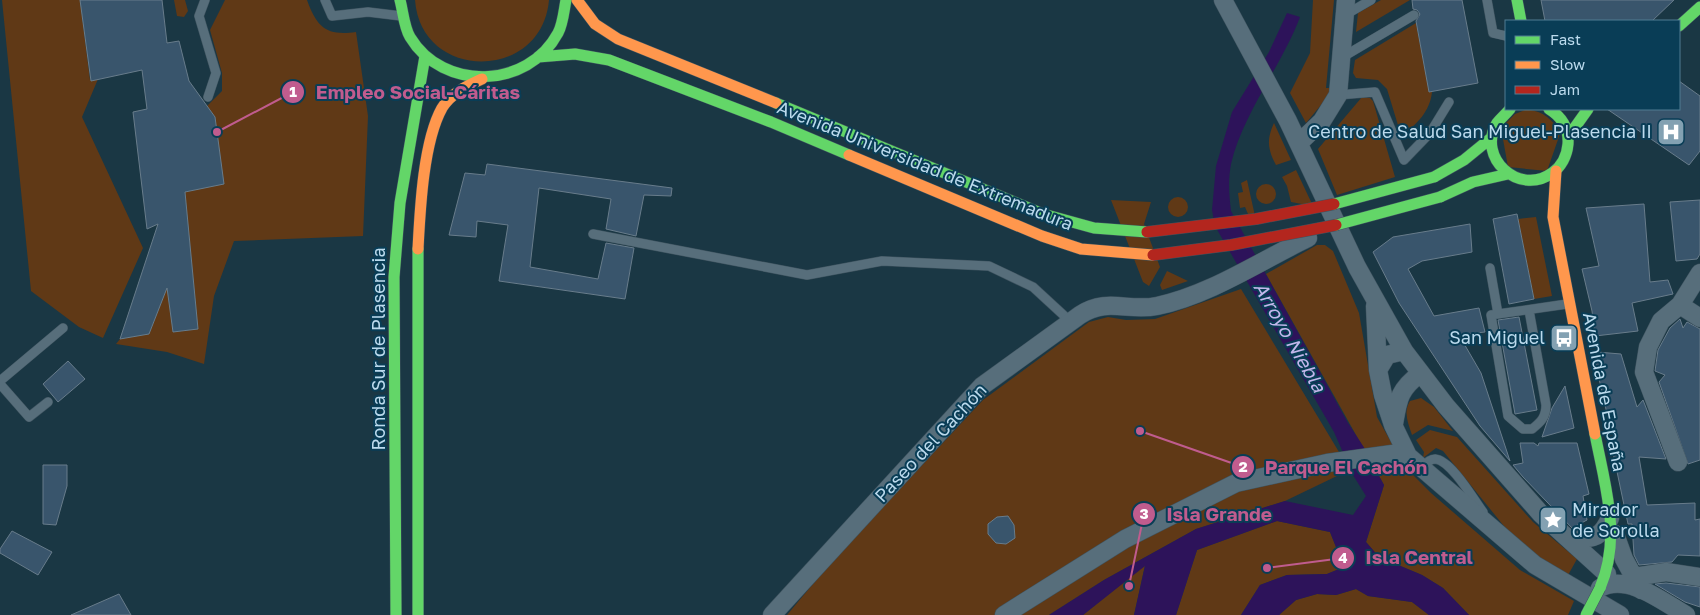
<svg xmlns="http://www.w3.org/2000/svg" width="1700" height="615" font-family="'Golos Text',sans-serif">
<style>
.green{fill:#603916}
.water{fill:#2d135a}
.building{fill:#39556c;stroke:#687c8b}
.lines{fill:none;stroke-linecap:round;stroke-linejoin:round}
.lane-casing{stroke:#3e535f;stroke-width:10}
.street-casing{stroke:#3e535f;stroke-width:19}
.fast-casing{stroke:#3e535f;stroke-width:12}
.slow-casing{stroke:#3e535f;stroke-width:12}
.lane{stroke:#576e7b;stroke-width:9}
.street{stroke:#576e7b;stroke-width:18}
.fast{stroke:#63d668;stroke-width:11}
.slow{stroke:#ff974d;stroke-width:11}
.fast-bridge-casing{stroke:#3e535f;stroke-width:12;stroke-linecap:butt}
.jam-bridge-casing{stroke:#3e535f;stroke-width:12;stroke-linecap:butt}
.fast-bridge{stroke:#63d668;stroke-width:11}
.jam-bridge{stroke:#b3261e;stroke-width:11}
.labels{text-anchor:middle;stroke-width:4;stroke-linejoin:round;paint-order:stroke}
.poi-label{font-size:18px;fill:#bbdaed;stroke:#093d56;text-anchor:end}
.street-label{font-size:18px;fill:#bbdaed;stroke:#093d56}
.water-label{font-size:19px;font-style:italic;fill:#c3b7ec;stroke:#093d56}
.leader{fill:none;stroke:#c05c8e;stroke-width:2}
.callout-dot{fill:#c05c8e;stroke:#093d56;stroke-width:2}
.mark-label{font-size:15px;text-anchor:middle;font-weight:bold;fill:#fff}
.callout-label{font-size:19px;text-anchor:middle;font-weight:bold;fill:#c05c8e;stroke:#093d56;stroke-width:4;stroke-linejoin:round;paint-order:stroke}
</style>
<rect width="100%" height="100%" fill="#1a3744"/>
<path class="green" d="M2,0H80L90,80L98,79L82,117L143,248L103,338L79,327L31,291Z
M174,0H185L188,11L184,17L177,16Z
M225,0H307C317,28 327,36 356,32L368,116L363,236L234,241L214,296L204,364L167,352L116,344L120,339L149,334L167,288L173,332L198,329L185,192L223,183L215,117L207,106L222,91V73L210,30Z
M415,0H549C542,82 421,82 415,0Z
M1313,0H1334L1326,88H1335L1306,123L1290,93L1310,53Z
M1381,0H1410L1356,32L1358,13Z
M1416,23L1429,92H1432C1430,111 1417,125 1401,135L1387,89L1378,80L1356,78L1353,73L1355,60Z
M1362,97L1370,98L1373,101L1395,177L1337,195L1318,149Z
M1525,110C1543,110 1549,118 1561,131L1547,171L1508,167L1501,128L1515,114Z
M1274,123L1291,160L1276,165C1268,150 1266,140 1274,123Z
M1296,170L1313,206L1291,202L1287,186L1282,177Z
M1247,180L1255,216L1248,214L1245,207L1240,208L1238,193L1243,192L1241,183Z
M1256 194a10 10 0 1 1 20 0a10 10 0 1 1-20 0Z
M1168 207a10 10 0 1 1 20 0a10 10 0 1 1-20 0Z
M1111,200L1151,202L1144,224L1160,267L1149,286L1143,282Z
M1536,217L1552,296L1534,299L1518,219Z
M1317,245H1325L1333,251L1359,313L1377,417L1405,467L1431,493L1520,570L1574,601L1568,615H1469L1443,588L1422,575L1379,557L1366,542L1384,485L1266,274Z
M1167,271L1188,281L1162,290L1160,285Z
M1241,289L1345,462L1339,475L1285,501L1196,529L1104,580L1049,615H787L828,566L983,400L1089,322L1108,317L1126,320L1155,319Z
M1421,398L1434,407L1453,431L1428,425L1412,435C1408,423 1403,412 1410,401Z
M1430,430L1457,437L1533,522L1577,559L1567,577L1537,557L1512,536L1443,451L1436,448L1423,458L1424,452L1416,440Z
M1277,521L1330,532L1344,567L1327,574L1287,575L1260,585L1241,615H1176L1197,550Z
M1145,565L1134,615H1083Z
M1356,589L1368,596L1412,602L1429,615H1279L1296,600L1317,594L1336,595Z"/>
<path class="water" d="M1287,13L1300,17C1282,65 1242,115 1231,164C1228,180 1229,195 1231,211L1348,423L1367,452L1345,457L1334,432L1215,226L1212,210L1216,166L1232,112L1269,52Z
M1372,463L1384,485L1366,542L1379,557L1422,575L1443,588L1469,615H1429L1412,602L1368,596L1356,589L1336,595L1317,594L1296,600L1279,615H1241L1260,585L1287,575L1327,574L1344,567L1330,532L1277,521L1197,550L1176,615H1134L1145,566L1083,615H1049L1104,580L1196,529L1285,501L1353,515L1366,496L1348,467Z"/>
<path class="building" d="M80,0H162L167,43L179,41L189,81L215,117L224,184L185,192L198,329L173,332L167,288L149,334L120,339L158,224L147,229L133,112L147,109L142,70L91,81Z
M1412,0H1462L1478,83L1429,92L1416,21L1420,14L1417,10L1413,9Z
M1541,0H1674L1652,21H1545Z
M1679,81L1700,96V151L1689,165L1607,109H1679Z
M487,164L672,188L671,196L644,195L636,236L606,229L611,199L539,188L530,267L598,279L606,243L634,248L625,299L499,281L508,225L477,221L476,237L449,235L465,173L485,175Z
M1700,200V254L1697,259L1676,261L1670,202Z
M1644,204L1650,282L1668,280L1673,294L1632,303L1638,331L1595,336L1592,311L1582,269L1599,266L1586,208Z
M1517,214L1534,299L1509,304L1493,219Z
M1470,224L1472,252L1422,261L1408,269L1434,316L1479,308L1485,332L1459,335L1481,373L1510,461L1480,426L1399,303L1373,252L1393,237Z
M1519,317L1537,410L1515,414L1498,320Z
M1680,319L1683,328L1687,322L1700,329V460L1688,464L1659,382L1665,375L1655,371L1658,350L1670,328Z
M1597,352L1621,354L1637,407L1643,400L1666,459L1639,457L1647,505L1695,503V520L1700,519V556L1678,555L1672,562L1639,565L1634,555L1632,524H1628L1611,443H1615L1611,417L1608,418L1594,357L1598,356Z
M68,361L85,379L58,402L43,384Z
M1565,386L1574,428L1542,437L1552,408Z
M1520,443H1534L1538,446L1539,443H1577L1589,494L1583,496L1587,520L1572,528L1523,477L1513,465L1523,463Z
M43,465H67V486L56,525L43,524Z
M1008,516L1014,525L1015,538L1006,544L996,543L988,534V524L997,517Z
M12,531L52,552L38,575L0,553V549Z
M1666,583L1700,587V607L1685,602L1655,584Z
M119,594L131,615H71Z"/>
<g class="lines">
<defs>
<path id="lane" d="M205,0L199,16L216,73L208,97
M325,0L332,16L368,12L401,16
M1487,0L1493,33L1506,36
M1345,15L1371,0
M1341,58L1414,15
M1338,95L1375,92L1404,160L1430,133L1449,102
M593,234L807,275L882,261L989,266L1033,287L1071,322
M1490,268L1498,314
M1529,310L1546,405C1546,417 1541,422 1532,429H1523L1508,416L1491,315L1567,304
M0,381L63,328
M0,384L29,417L48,402
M1422,468C1425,464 1429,459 1435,459C1451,460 1474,500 1483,512"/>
<path id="street" d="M1223,0L1288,121L1357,267L1404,351L1446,406L1541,514L1607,574
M1299,143L1322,121L1338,95L1346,0
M1680,305L1700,318
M1375,306L1378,370
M1404,351L1387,355L1378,370L1383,395L1393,425L1408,456L1535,565L1620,615
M1394,424C1398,400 1399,389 1420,374
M1678,462L1644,372L1648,347L1661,321L1680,305L1700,273
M1615,534L1624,559L1641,590
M1570,539C1593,538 1600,540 1610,518
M1634,577L1666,572L1700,577
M1600,588C1628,573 1663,602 1686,615
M772,615L982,386L1080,315C1107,297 1128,312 1157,306C1210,295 1260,261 1308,238
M1004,615L1125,539L1236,483L1327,463L1392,454L1408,456"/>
<path id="fast" d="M400,0C403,11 404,27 410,37C443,92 528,89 558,33C563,24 564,10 566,0
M1517,0L1521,21
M1679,26L1700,7
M538,57L575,54L609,60L771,122L849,155
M776,103L1043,214L1094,228L1147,232
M1510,109C1506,114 1501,118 1497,123C1476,157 1519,197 1552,173C1561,167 1567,156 1568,144C1569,129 1562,117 1549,109
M1568,137L1588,109
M1434,177L1464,160L1491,138
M1440,197L1473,182L1508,174
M1595,434C1605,486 1622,537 1600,588
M396,615L394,277L400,203L425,56
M418,615V249"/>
<path id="slow" d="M577,0L595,24L618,39L776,103
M849,155L1042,236L1081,249L1153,255
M1556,171L1553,217L1595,434
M418,249C420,211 423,142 442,108C451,93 467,86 482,79"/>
</defs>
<use href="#lane" class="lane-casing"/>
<use href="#street" class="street-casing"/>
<use href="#fast" class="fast-casing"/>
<use href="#slow" class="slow-casing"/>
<use href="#lane" class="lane"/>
<use href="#street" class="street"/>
<use href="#fast" class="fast"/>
<use href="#slow" class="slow"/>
<defs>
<path id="fast-bridge" d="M1334,204L1434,177
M1336,225L1440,197
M1586,615L1600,588"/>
<path id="jam-bridge" d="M1147,232L1256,219L1334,204
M1153,255L1231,245L1336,225"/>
</defs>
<use href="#fast-bridge" class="fast-bridge-casing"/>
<use href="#jam-bridge" class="jam-bridge-casing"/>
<use href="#fast-bridge" class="fast-bridge"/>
<use href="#jam-bridge" class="jam-bridge"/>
</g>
<defs>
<symbol id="hospital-square" viewBox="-11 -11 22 22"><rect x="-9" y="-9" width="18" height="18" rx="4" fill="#83a1b2" stroke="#093d56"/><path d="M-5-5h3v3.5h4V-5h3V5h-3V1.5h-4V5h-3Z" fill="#fff"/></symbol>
<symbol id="bus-square" viewBox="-11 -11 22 22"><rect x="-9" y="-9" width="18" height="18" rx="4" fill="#83a1b2" stroke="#093d56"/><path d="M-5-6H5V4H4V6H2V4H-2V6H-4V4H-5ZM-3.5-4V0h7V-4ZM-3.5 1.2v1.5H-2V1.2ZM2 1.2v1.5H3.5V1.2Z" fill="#fff"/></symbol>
<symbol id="sight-square" viewBox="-11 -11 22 22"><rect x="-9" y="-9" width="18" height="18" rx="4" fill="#83a1b2" stroke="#093d56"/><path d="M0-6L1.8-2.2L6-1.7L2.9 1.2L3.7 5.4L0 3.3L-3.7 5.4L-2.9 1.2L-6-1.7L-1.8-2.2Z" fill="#fff"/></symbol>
</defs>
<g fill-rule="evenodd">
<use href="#hospital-square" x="1655" y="116" width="32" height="32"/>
<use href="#bus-square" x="1548" y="322" width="32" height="32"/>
<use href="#sight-square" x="1537" y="504" width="32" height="32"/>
</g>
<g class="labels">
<g class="poi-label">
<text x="1652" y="138">Centro de Salud San Miguel-Plasencia II</text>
<text x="1545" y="344">San Miguel</text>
<text x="1572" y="516" text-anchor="start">Mirador<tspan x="1572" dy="21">de Sorolla</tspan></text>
</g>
<g class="street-label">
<text transform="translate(925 166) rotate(22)" y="6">Avenida Universidad de Extremadura</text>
<text transform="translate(379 349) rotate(-90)" y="6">Ronda Sur de Plasencia</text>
<text transform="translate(1604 392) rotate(79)" y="6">Avenida de España</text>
<text transform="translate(931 443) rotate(-47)" y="6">Paseo del Cachón</text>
</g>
<g class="water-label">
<text transform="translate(1290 337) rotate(60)" y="7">Arroyo Niebla</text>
</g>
</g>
<path class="leader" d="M217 132L293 92M1140 431L1243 467M1129 586L1144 514M1267 568L1343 558"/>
<g class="callout-dot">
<circle cx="217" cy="132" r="5"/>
<circle cx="1140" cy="431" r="5"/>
<circle cx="1129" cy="586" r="5"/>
<circle cx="1267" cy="568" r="5"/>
<circle cx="293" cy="92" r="12"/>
<circle cx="1243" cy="467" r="12"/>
<circle cx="1144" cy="514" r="12"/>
<circle cx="1343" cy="558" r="12"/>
</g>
<g class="mark-label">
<text x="293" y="97">1</text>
<text x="1243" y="472">2</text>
<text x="1144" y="519">3</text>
<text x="1343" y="563">4</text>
</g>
<g class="callout-label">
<text x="418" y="99">Empleo Social-Cáritas</text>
<text x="1346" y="474">Parque El Cachón</text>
<text x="1219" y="521">Isla Grande</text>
<text x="1419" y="564">Isla Central</text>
</g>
<rect x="1505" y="20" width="175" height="90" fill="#093d56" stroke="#507c92"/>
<rect x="1515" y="36" width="25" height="8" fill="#63d668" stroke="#507c92"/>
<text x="1550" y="45" font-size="15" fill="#bbdaed">Fast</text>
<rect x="1515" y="61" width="25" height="8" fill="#ff974d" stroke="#507c92"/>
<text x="1550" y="70" font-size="15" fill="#bbdaed">Slow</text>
<rect x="1515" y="86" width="25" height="8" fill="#b3261e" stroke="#507c92"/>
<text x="1550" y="95" font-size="15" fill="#bbdaed">Jam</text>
</svg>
